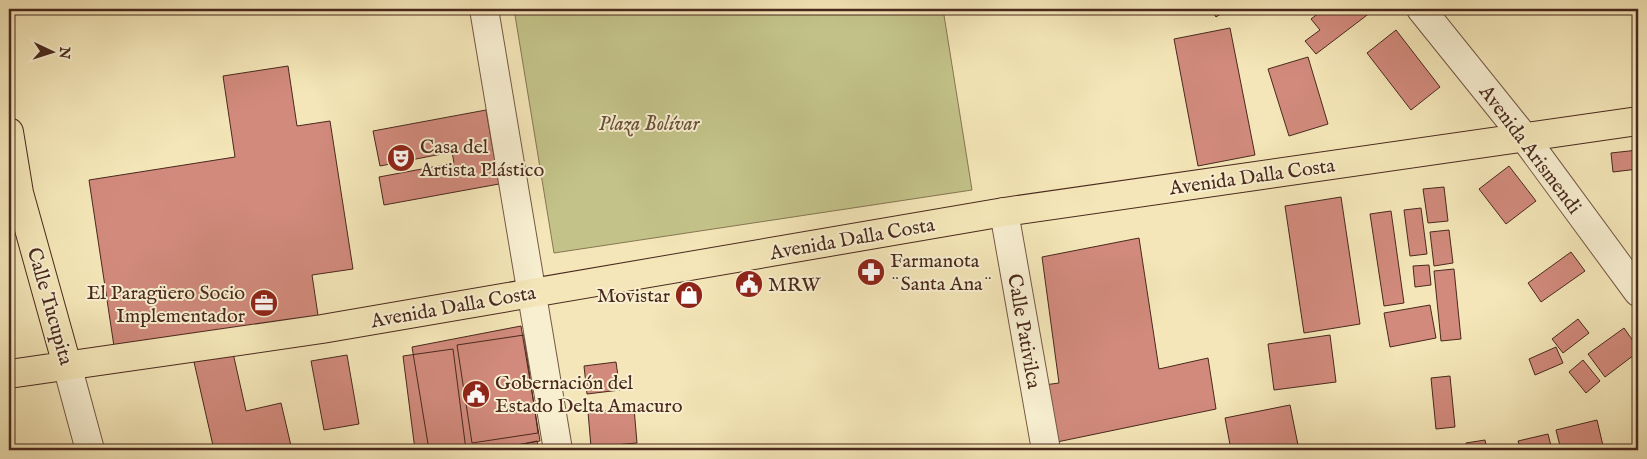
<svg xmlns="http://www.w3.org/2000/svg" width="1647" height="459" font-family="'IM FELL English',serif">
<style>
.green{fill:#c3c389;stroke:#867653}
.building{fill:#d18a7c;stroke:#49291d}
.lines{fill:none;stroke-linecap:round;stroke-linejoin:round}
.minor-casing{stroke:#745844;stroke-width:30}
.major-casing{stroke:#49291d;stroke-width:30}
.minor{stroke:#f8efd1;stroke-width:28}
.major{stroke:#f4e6b8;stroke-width:28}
.labels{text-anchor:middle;stroke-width:4;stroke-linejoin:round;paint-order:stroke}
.park-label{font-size:20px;font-style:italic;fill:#685038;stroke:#f8efd1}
.poi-label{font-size:20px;fill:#49291d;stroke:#f8efd1;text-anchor:start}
.street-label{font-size:20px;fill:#49291d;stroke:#f8efd1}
</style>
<rect width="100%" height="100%" fill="#f4e6b8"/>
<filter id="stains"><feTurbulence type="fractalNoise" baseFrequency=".004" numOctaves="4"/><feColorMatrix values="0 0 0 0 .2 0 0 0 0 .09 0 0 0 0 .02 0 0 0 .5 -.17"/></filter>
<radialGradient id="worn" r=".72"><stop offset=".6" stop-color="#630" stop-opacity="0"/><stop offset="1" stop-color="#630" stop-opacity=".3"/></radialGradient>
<path class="green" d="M514,9H943L972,190L554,253Z"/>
<path class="building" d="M980,9H1005L981,14Z
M1210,9H1229L1216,17Z
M1324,9H1375L1316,54L1305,41L1320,30L1311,19Z
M1230,28L1255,155L1198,166L1174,39Z
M1396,30L1440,87L1411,110L1367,53Z
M1308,57L1328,124L1289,136L1268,69Z
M288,66L297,126L330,121L353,269L312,275L319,322L115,353L89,180L235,157L223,76Z
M486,110L499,184L384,205L379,177L454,163L452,152L380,166L373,131Z
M1638,150V169L1613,172L1611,153Z
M1509,166L1536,201L1506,224L1479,189Z
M1444,187L1448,221L1428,223L1423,189Z
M1341,197L1360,324L1304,333L1285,206Z
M1421,208L1427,254L1410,256L1404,210Z
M1391,211L1404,303L1384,306L1370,214Z
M1449,230L1453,263L1434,266L1430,232Z
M1139,238L1159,369L1208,358L1216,409L1057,442L1044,385L1059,383L1042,257Z
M1571,252L1585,271L1541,302L1528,283Z
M1429,265L1431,285L1415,287L1413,266Z
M1454,269L1461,339L1441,341L1434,271Z
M1430,305L1436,338L1390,347L1384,313Z
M1578,319L1589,333L1563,353L1552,339Z
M521,326L540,441L486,450H429L412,347Z
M1624,328L1638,348V352L1605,377L1588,354Z
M524,335L538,433L472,443L457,345Z
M1330,335L1336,382L1274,390L1268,344Z
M1556,347L1563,363L1535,375L1529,359Z
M453,349L466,450H415L403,356Z
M233,353L246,411L281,403L292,450H214L194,362Z
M347,355L359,424L324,430L311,361Z
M1583,360L1600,381L1586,393L1569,372Z
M616,362L620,390L587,394L584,366Z
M1450,376L1455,427L1436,429L1431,378Z
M1290,405L1299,450H1231L1225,418Z
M634,408L637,443L591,447L588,412Z
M1597,420L1604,450H1561L1556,430Z
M1548,434L1552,450H1521L1518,441Z
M1485,440L1487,450H1467L1466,443Z
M537,441L539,450H495Z
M735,446L736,450H701Z"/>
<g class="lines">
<defs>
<path id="minor" d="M484,9L558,450
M1421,9L1524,137L1638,292
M1004,212L1046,450
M67,365L90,450"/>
<path id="major" d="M9,132L19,193L67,365
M9,374L322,329L1004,212L1638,121"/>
</defs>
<use href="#minor" class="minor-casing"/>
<use href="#major" class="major-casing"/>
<use href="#minor" class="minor"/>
<use href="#major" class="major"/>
</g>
<defs>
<symbol id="theatre-disc" viewBox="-11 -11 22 22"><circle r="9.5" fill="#8f2418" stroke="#f8efd1"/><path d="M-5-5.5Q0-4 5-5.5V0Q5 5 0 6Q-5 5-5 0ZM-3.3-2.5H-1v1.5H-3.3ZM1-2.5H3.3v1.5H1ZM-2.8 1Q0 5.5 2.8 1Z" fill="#fff"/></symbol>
<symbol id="pharmacy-disc" viewBox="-11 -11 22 22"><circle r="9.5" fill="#8f2418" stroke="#f8efd1"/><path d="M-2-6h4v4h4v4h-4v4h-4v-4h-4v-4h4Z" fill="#fff"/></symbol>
<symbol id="civic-disc" viewBox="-11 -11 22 22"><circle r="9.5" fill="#8f2418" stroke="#f8efd1"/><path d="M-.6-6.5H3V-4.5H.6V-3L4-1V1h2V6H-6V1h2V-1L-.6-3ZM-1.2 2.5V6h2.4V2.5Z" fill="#fff"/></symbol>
<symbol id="shop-disc" viewBox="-11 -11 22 22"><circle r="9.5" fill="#8f2418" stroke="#f8efd1"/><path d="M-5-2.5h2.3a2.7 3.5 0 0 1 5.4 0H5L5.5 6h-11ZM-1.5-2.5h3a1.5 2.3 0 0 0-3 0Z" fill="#fff"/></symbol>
<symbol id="office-disc" viewBox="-11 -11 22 22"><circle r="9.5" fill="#8f2418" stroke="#f8efd1"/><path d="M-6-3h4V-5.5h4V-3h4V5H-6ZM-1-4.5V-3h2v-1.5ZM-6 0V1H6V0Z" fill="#fff"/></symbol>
</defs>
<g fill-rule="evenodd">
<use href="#theatre-disc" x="385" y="142" width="32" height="32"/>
<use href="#pharmacy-disc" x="855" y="256" width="32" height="32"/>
<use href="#civic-disc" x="733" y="268" width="32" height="32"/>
<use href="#shop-disc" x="673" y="279" width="32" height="32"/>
<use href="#office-disc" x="248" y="287" width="32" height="32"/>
<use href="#civic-disc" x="460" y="378" width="32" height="32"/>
</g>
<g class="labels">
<g class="park-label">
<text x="649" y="130">Plaza Bolívar</text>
</g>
<g class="poi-label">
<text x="420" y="153">Casa del<tspan x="420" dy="23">Artista Plástico</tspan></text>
<text x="890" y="267">Farmanota<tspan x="890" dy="23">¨Santa Ana¨</tspan></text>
<text x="768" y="291">MRW</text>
<text x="245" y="299" text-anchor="end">El Paragüero Socio<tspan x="245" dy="23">Implementador</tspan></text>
<text x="670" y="302" text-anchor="end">Movistar</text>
<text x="495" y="389">Gobernación del<tspan x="495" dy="23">Estado Delta Amacuro</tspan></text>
</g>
<g class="street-label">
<text transform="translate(1531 149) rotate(53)" y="7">Avenida Arismendi</text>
<text transform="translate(1252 176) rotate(-8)" y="7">Avenida Dalla Costa</text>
<text transform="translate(852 238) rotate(-10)" y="7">Avenida Dalla Costa</text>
<text transform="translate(51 306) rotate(74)" y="7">Calle Tucupita</text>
<text transform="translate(453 306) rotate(-10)" y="7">Avenida Dalla Costa</text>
<text transform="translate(1025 331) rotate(80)" y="7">Calle Pativilca</text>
</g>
</g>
<rect width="1647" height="459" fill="none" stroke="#f4e6b8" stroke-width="30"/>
<rect x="10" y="10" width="1627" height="439" fill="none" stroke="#49291d" stroke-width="2.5"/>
<rect x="15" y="15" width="1617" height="429" fill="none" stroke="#49291d"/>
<g transform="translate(52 52) rotate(94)" stroke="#f8efd1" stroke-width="4" paint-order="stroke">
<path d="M0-4L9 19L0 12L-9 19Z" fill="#49291d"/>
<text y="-8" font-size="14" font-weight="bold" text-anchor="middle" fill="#49291d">N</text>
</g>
<rect width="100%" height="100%" filter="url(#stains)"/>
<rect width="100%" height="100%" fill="url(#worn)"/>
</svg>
